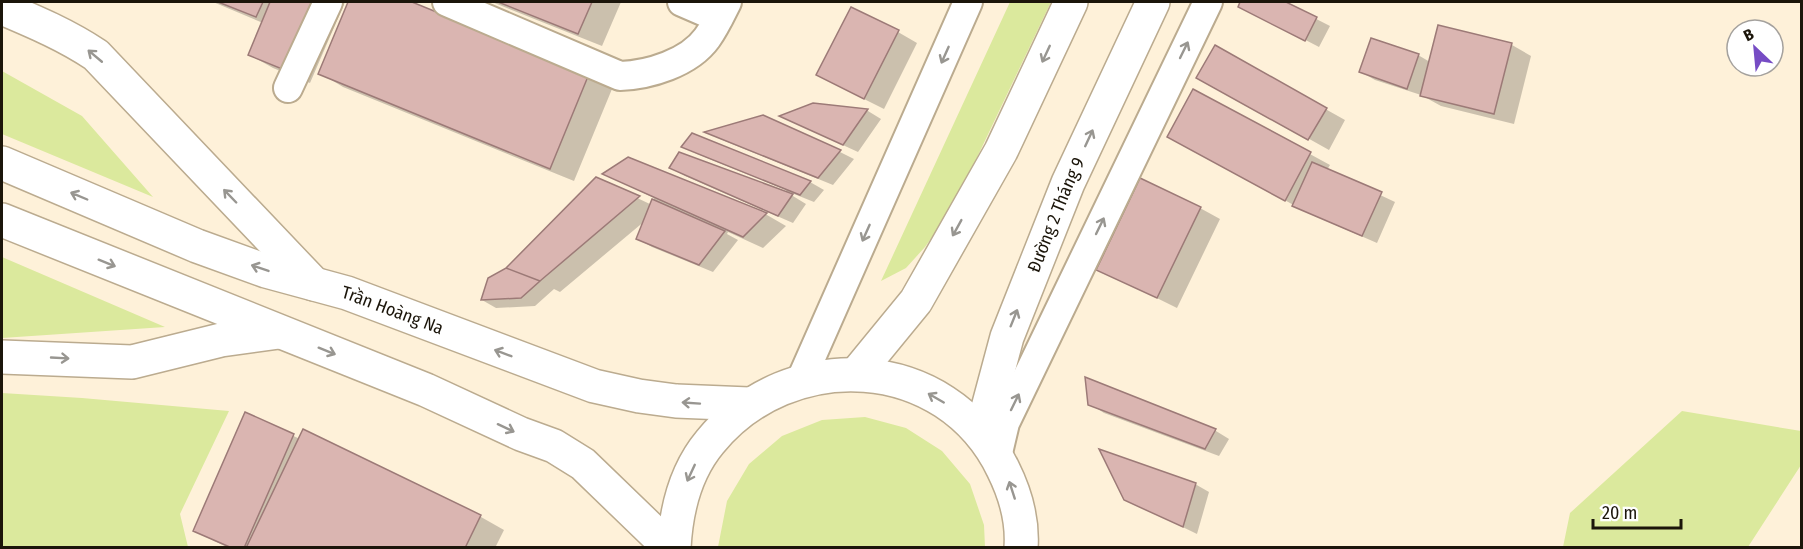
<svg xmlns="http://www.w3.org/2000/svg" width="1803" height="549" font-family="'Fira Sans Condensed',sans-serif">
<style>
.green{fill:#dbe99d}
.shadow{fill:#0003}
.building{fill:#dab5b1;stroke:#9c7a77;stroke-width:1.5}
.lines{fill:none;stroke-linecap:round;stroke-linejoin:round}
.minor-casing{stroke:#bbab8f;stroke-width:32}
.major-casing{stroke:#bbab8f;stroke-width:36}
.highway-casing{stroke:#bbab8f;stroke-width:36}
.minor{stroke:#fff;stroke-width:28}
.major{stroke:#fff;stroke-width:33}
.highway{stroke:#fff;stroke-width:33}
.oneway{stroke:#989691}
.labels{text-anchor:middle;stroke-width:5;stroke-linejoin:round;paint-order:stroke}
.street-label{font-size:18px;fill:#1b150a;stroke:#fff}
</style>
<rect width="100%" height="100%" fill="#fef1d9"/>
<path class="green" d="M1010,2H1051L962,189L942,223L925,247L906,268L881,281Z
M2,71L82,116L153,197L2,134Z
M2,257L165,327L2,338Z
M2,393L82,398L229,411L180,514L188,547H2Z
M1682,411L1801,431V465L1748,547H1563L1570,513Z
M865,417L906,428L942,451L970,484L984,525L985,547H718L727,501L749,464L782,436L822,420Z"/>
<path class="shadow" d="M213,2H345L310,83L273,68L250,55L263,23Z
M350,2H408L589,76L612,89L574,181L343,87L320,73Z
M492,2H621L602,46Z
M1242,2H1283L1330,26L1319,47L1240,6Z
M1439,27L1512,45L1531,56L1514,124L1441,106L1421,95L1375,80L1361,72L1418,55L1430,62Z
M898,32L917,43L884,109L838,86Z
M1215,47L1345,120L1329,150L1198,77Z
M1194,91L1330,165L1327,170L1395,202L1377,243L1308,213L1188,147Z
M813,104L868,111L881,119L858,152L795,123Z
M762,117L840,152L854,159L833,185L720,139L708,132Z
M693,134L810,182L824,190L814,202L789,192L788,193L806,204L793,223L685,176L671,168L785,193L786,190L697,154L683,146Z
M628,159L767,215L786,226L763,248L728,232L727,234L738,240L713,272L652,247L638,239L646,220L560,292L554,289L535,306L496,308L482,300L507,269L597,179L652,205L654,198L605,174Z
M1200,208L1220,219L1177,308L1098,269Z
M1086,380L1216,431L1229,439L1219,456L1104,413L1090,404Z
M246,414L300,439L304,431L481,517L504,530L495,548H229L214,541L195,530Z
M1195,484L1209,492L1197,534L1125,499Z"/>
<path class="building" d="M218,2H263L256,17Z
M270,2H316L287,71L248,55Z
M348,2H412L589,74L550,169L318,74Z
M498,2H592L578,34Z
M1240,2H1286L1317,17L1305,41L1238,7Z
M851,7L899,30L864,99L816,75Z
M1438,25L1512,43L1494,114L1420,96Z
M1371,38L1419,54L1407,89L1359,72Z
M1215,45L1327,108L1308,140L1196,78Z
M1193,89L1311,152L1285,201L1167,137Z
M813,103L868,109L843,145L779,116Z
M763,115L841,150L818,178L704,132Z
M692,133L811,181L800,195L681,147Z
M679,152L793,194L778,216L669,168Z
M628,157L767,213L743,237L602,174Z
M1312,162L1382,192L1362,236L1292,206Z
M596,177L640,196L540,281L506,268Z
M1140,178L1201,207L1157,298L1096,270Z
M652,199L725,231L699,265L636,239Z
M506,268L540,281L521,298L481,300L488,278Z
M1085,377L1216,429L1205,449L1088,405Z
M245,412L294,434L244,548H232L193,531Z
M303,429L481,515L465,548H246Z
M1099,449L1196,483L1183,527L1124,500Z"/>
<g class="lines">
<defs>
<path id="minor" d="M447,2L620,76C649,75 689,63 707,38C715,27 721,14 727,2
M682,2L719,18
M288,88L328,2
M801,380L968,2
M997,457L1005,423L1208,2"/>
<g id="major">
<path d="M2,8C35,22 66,35 96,55L314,284"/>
<path id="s1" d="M2,163L197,246L266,271L347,293L594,386L639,396L676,401L749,404"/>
<path d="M2,220L426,390L521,434L554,446L583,464L670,548"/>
<path d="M2,357L132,362L221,340L279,332"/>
</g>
<g id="highway">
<path d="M857,373L916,301L1001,151L1071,2"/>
<path id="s2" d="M981,434L1007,337L1068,183L1153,2"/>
<path d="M674,548C676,510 685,472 710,442C789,345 946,352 1003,469C1015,493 1023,520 1021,548"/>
</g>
</defs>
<use href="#minor" class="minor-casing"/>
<use href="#major" class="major-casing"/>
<use href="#highway" class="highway-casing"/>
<use href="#minor" class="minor"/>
<use href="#major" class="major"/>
<use href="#highway" class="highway"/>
</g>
<defs><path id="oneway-shaft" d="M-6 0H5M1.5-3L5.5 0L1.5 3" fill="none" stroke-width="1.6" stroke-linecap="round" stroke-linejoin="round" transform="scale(1.5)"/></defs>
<g class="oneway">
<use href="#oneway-shaft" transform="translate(1184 50) rotate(-64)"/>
<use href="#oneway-shaft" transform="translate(1046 54) rotate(115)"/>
<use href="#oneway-shaft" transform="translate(945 55) rotate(114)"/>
<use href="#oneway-shaft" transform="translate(95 56) rotate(-140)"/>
<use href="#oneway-shaft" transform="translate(1089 138) rotate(-65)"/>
<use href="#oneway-shaft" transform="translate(79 196) rotate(-157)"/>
<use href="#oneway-shaft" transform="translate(230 196) rotate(-134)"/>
<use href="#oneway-shaft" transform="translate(1100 226) rotate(-64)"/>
<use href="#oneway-shaft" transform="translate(957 228) rotate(119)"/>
<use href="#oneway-shaft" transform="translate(866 233) rotate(114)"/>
<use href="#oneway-shaft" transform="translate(107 263) rotate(22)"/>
<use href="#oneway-shaft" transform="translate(260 268) rotate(-161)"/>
<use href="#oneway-shaft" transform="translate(1014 318) rotate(-68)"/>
<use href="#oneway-shaft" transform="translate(327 351) rotate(22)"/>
<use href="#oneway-shaft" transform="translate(503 353) rotate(-159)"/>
<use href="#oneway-shaft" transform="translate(60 358) rotate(3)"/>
<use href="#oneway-shaft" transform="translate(936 398) rotate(-150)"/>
<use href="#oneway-shaft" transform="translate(1015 402) rotate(-64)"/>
<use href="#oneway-shaft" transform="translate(691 403) rotate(-176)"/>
<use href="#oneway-shaft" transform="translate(506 428) rotate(25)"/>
<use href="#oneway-shaft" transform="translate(691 473) rotate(115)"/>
<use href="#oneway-shaft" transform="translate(1012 490) rotate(-108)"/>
</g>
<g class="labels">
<g class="street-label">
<text dy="6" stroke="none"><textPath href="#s2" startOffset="232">Đường 2 Tháng 9</textPath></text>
<text dy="6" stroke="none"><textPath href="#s1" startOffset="418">Trần Hoàng Na</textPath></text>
</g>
</g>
<rect width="1803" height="549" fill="none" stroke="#1b150a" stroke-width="6"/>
<g transform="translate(1755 48) rotate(334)"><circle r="28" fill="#ffffff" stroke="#a4a19d" stroke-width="1.5"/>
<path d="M0-4.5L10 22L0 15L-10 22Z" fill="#764cc4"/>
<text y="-9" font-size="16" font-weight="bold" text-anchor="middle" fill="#1b150a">B</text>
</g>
<path d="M1593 519v9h88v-9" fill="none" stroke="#1b150a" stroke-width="3"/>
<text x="1602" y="519" font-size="18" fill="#1b150a" stroke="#ffffff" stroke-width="4.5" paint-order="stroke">20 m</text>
</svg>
